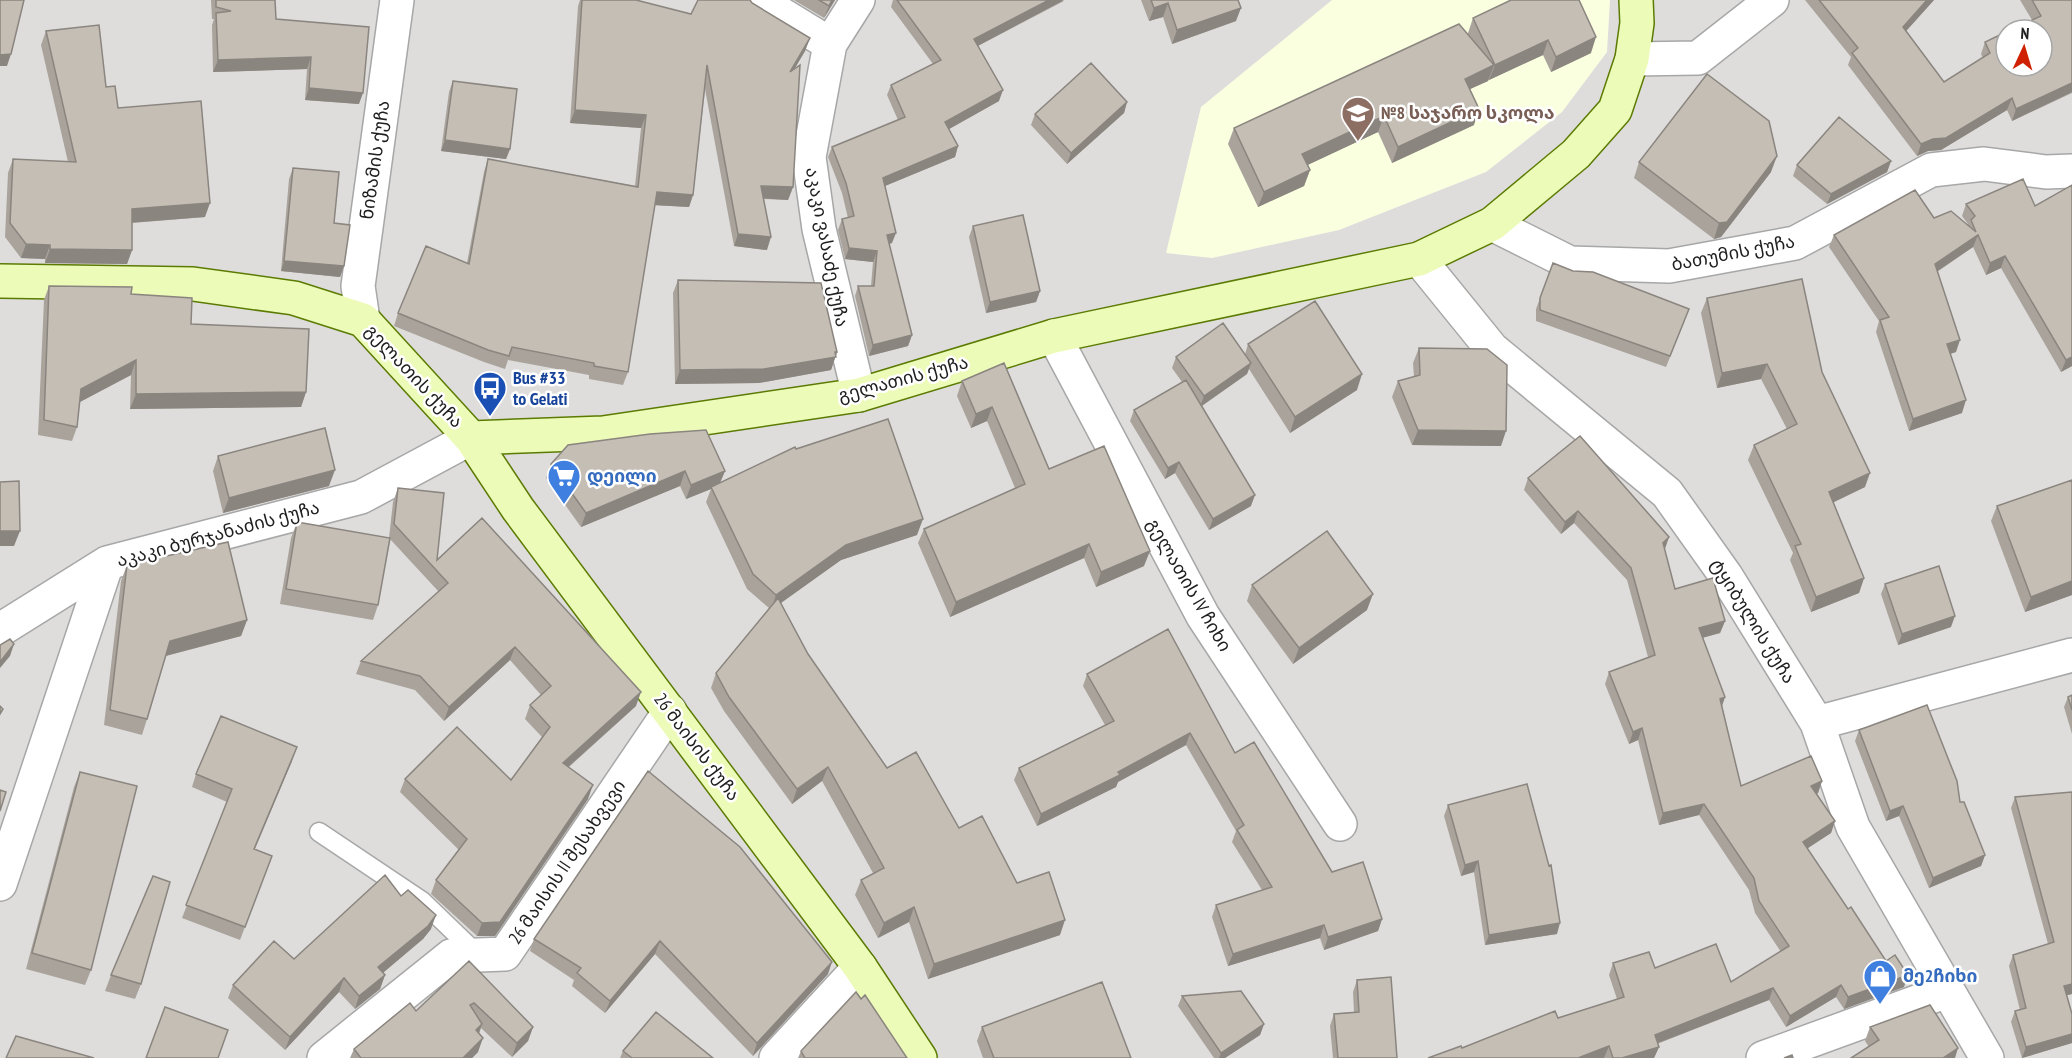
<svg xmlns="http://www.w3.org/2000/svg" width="2072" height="1058" font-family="'PT Sans Narrow','Noto Sans Georgian',sans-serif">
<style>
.residential{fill:#dedddc;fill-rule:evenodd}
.education{fill:#faffe0}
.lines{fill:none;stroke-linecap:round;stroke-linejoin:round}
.lane-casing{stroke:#a7a7a7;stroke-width:21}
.street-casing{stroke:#a7a7a7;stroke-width:36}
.secondary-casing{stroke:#5b7b02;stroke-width:36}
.lane{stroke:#fff;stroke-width:18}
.street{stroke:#fff;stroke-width:33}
.secondary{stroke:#edfbb9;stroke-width:33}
.wall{fill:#a9a39c}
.shaded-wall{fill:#8a857f}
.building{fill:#c5beb5;stroke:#8a857f;stroke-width:1.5}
.labels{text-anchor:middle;stroke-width:5;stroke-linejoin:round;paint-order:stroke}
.education-label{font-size:18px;font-weight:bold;fill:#785e54;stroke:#fff;text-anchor:start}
.street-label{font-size:18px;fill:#202020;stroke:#fff}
.transit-label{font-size:18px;font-weight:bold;fill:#164399;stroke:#fff;text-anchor:start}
.shop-label{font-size:18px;font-weight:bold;fill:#366cbe;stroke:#fff;text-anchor:start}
</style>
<rect width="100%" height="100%" fill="#f0efe6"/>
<path class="residential" d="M0,0H2072V1058H0ZM2006,30H2042V66H2006Z"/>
<path class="education" d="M1332,0H1610L1607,52L1562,112L1486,172L1339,230L1212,258L1166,253L1201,107Z"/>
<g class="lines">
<defs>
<path id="lane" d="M319,832L422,901L478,955"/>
<path id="street" d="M758,0L830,44
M858,0L830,44L809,157L819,229L859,395
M1632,59L1698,58L1772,0
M1492,224L1570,263L1669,266L1795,243L1931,170L1984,164L2046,172L2072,171
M1419,259L1492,349L1667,493L1726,576L1817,723L1853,827L1987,1058
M363,320L358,286L397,0
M1054,336L1203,616L1340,824
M0,630L107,563
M1817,723L2072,655
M0,884L107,563L361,497L471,438
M324,1058L451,956L505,954L670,711
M776,1058L860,967
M1763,1058L1947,991"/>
<path id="secondary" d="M0,281L193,284L294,298L363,320L471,438L518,509L860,967L920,1058
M471,438L603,433L859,395L1054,336L1419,259L1492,224L1576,154L1615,110L1632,59L1637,23L1636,0"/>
</defs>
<use href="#lane" class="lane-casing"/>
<use href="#street" class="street-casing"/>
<use href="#secondary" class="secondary-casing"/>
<use href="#lane" class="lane"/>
<use href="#street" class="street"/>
<use href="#secondary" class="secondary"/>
</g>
<path class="wall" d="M211,0H275L276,19L359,104L305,100L307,69L213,72L212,25L214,19H212Z
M580,0H636L691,14L752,3L810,38L805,51L795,68L793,187L788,200L764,199L767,250L734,246L705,89L693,195L689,207L655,205L628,372L623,385L589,379V375L508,360L505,369L484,362L394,326L398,313L467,263L484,172L488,159L635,186L641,128L570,123L578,6Z
M794,0H835L824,18Z
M893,0L1064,1L978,46L999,101L949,129L958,146L955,157L885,186L892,243L889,244L912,335L908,346L869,356L855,296L858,286H871L873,262L845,259L838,230L842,219L848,218L842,193L828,157L832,147L898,120L887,95L891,85L933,64L891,7Z
M1141,0H1238L1236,21L1172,44L1163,17L1149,21Z
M1509,0H1579L1591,53L1551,72L1543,55L1489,80V79L1488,81L1470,89L1474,125L1392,163L1378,132L1307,165L1310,170L1304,186L1258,207L1228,144L1234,128L1468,33L1473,18L1509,1Z
M1805,0H1934L1906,31L1944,82L1983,58L1981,54L1985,42L2032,20L2020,0H2072V93L2012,121L2007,110L1941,150L1928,151L1917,156L1848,65L1851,57Z
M46,31L106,87L118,108L205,217L132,223V250L127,264L45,263V259L21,258L5,237L8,173L13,159L68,162L41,45Z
M453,81L510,149L506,159L441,151L449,92Z
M1127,102L1124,113L1067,164L1031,125L1035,114Z
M1891,161L1887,172L1827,204L1793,176L1797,165Z
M1639,162L1771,172L1721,237L1714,239L1634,178Z
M293,168L334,223L344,266L340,277L281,271L289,179Z
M1966,204L2035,206L2072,366L2061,372L2001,268L1986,275L1973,247L1937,272L1956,352L1950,354L1962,413L1909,431L1876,332L1879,321L1829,247L1834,235L1934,218L1968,224L1962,216Z
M973,226L1040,291L1036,302L986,313L969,237Z
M1553,263L1685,320L1666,367L1536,321V309Z
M678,280L837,352L831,370L759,383L675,384L673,293Z
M49,286L131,294L191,324L306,392L301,407L130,409L131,375L80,402L77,427L72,441L38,435L44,300Z
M1707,298L1822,372L1865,487L1833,502L1864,578L1859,593L1811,612L1790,560L1793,553L1748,460L1754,445L1787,429L1761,379L1717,388L1701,313Z
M1248,344L1357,390L1290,433L1249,369L1247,374L1202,406L1251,506L1209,530L1175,473L1165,479L1130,421L1134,410L1182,382L1172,368L1176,357L1245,354Z
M1419,348L1501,446L1412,445L1392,397L1398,381L1414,377L1413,363Z
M1004,363L1049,469L1144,566L1096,587L1084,558L950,617L918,543L924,529L1015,488L987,421L971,428L957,396L962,381Z
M796,449L917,535L841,560L781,603L808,654L887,768L959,828L1017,883L1060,935L928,979L909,922L878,938L855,895L861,880L873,873L822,781L792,804L724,711L711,688L716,673L769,608L747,589L706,502L711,489L686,499L680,486L581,527L546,478L551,464L725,471L720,483Z
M218,456L329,486L223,513L213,471Z
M1528,478L1664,549L1675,589L1725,621L1720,633L1702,638L1725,697L1722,705L1741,786L1822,781L1818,793L1817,794L1835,821L1831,833L1807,848L1848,909L1904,987L1844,1009L1836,997L1786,1027L1769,1000L1657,1044L1659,1047L1654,1058H1605L1462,1048L1617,999L1609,975L1613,963L1655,968L1731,982L1781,952L1755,913L1749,890L1699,815L1659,825L1638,740L1629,744L1605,684L1609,672L1648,657L1627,580L1574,523L1561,534L1524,490Z
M2072,480V595L2025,612L1991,521L1997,506Z
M398,488L437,560L636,706L569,767L588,799L495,936H477L431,894L436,880L459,850L400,792L405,779L511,780L542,737L525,719L530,705L541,695L510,660L444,721L415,690L356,674L361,661L439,592L390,539L378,605L373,620L280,604L291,538L297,522L389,538L393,502Z
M127,565L247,620L241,636L166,656L147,719L142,735L104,725L121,581Z
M1885,584L1951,627L1898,645L1881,594Z
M1252,585L1367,610L1293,664L1247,601Z
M1087,674L1235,753L1332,872L1382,919L1378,931L1324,950L1320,938L1228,966L1212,917L1216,905L1262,890L1232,842L1236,831L1186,745L1118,782L1116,787L1037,826L1014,780L1019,768L1105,725L1083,686Z
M2072,695V734L2064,707L2068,697Z
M1859,730L1985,855L1981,866L1929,888L1899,816L1886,821L1855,741Z
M292,761L255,849L272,856L240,940L182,918L227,802L192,787L196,774Z
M648,771L828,974L753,1056L655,954L605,1013L572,986L574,980L530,951L534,939Z
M80,772L91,970L85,985L26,969L74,787Z
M2072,792V994L2066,995L2072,1043L2022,1058L2011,1022L2015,1011L2020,1010L2009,966L2013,955L2048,944L2011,808L2015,797Z
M1448,805L1557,934L1485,945L1474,872L1461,876L1444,816Z
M401,896L431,929L423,939L383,973L385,975L380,989L355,1009L339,992L285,1050L228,998L233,985L294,959Z
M469,961L533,1027L528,1041L512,1057L481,1028L479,1034L478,1052L472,1058H350L354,1049L416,1011Z
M111,975L141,984L135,999L105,991Z
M1357,980L1397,1058H1333L1330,1026L1334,1014L1354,1012L1353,992Z
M1182,996L1264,1024L1260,1035L1225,1058H1214L1178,1006Z
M982,1027L1131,1058H983L977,1041Z
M1870,1027L1955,1058L1869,1047L1865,1041Z
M623,1051L713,1058H620Z
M801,1051L907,1058H798Z"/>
<path class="shaded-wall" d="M832,0H835L824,18L829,6Z
M1049,0H1064L970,50L974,39Z
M1927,0H1934L1899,39L1903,27Z
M1168,3L1163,17L1149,21L1154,8Z
M1241,8L1236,21L1172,44L1177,30Z
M1596,37L1591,53L1551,72L1556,57Z
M810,38L805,51L785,85L790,72Z
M1548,40L1543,55L1489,80L1495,65Z
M11,54L7,66H0V55Z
M311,57L307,69L213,72L218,60Z
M1494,65L1488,81L1459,94L1465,79Z
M2072,83V92L2012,121L2016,109Z
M309,88L363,93L359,104L305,100Z
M1003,90L999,101L942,133L945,122Z
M2012,98L2007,110L1941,150L1928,151L1917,156L1921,144Z
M1127,102L1124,113L1067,164L1071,153Z
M1479,109L1474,125L1392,163L1398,147Z
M575,110L646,115L641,128L570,123Z
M1384,116L1378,132L1297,170L1302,154Z
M445,140L510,149L506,159L441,151Z
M958,146L955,157L880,188L883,178Z
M1777,156L1771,172L1721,237L1714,239L1719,223Z
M1891,161L1887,172L1827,204L1831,194Z
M1310,170L1304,186L1258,207L1264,192Z
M761,186L793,187L788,200L757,198Z
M657,192L693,195L689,207L652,205Z
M210,203L205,217L127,223L132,209Z
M896,233L892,243L883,246L887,235Z
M738,234L771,237L767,250L734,246Z
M1978,235L1973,247L1930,276L1935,264Z
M26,244L50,245L45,259L21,258Z
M849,248L877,251L873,262L845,259Z
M50,249L132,250L127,264L45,263Z
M2005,256L2001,268L1986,275L1990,263Z
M284,261L344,266L340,277L281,271Z
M1040,291L1036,302L986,313L990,302Z
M912,335L908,346L869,356L873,345Z
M1960,340L1956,352L1943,356L1947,344Z
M837,352L831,370L759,383L675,384L680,370Z
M2072,357V366L2061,372L2066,360Z
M136,360L131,375L76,404L81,389Z
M1251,363L1247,374L1200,407L1204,396Z
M1767,364L1761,379L1717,388L1722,373Z
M1362,374L1357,390L1290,433L1295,417Z
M306,392L301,407L130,409L136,394Z
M1966,400L1962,413L1909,431L1913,419Z
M992,407L987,421L971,428L976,414Z
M1418,430L1506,431L1501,446L1412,445Z
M1179,462L1175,473L1165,479L1168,468Z
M335,470L329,486L223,513L229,498Z
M685,471L680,486L581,527L586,513Z
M725,471L719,485L711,487V489L686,499L691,485Z
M1870,473L1865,487L1824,507L1829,492Z
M1255,495L1251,506L1209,530L1213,519Z
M1578,511L1574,523L1561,534L1565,522Z
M923,519L917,535L841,560L771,610L776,595L846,545Z
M0,531H20L14,546H0Z
M1669,537L1665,549L1663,543Z
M1089,544L1084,558L950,617L956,602Z
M1150,551L1144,566L1096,587L1101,572Z
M1864,578L1859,593L1811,612L1816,597Z
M2072,581V595L2025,612L2031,597Z
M1373,594L1367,610L1293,664L1299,648Z
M1955,616L1951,627L1898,645L1902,634Z
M247,620L241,636L165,656L170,641Z
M1725,621L1720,633L1694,640L1699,628Z
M14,644L10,656L0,668V662Z
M515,647L510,660L444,721L449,707Z
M641,692L636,706L558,776L563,763Z
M1725,697L1721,709L1720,699Z
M1642,728L1638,740L1629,744L1633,732Z
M1190,733L1186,745L1118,782L1116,787L1037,826L1041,814Z
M297,747L292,761L249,862L254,849Z
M828,767L822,781L792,804L797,789Z
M1822,781L1818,793L1807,798L1811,786Z
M593,785L588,799L495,936H477L482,923Z
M1704,804L1699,815L1659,825L1663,813Z
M1903,806L1899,816L1886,821L1890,811Z
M1835,821L1831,833L1799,854L1803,842Z
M1985,855L1981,866L1929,888L1933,878Z
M1478,861L1474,872L1461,876L1465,865Z
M914,907L909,922L878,938L884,923Z
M436,915L431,929L423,939L373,981L378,967Z
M1382,919L1378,931L1324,950L1328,937Z
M1065,920L1060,935L928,979L934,964Z
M1560,923L1557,934L1485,945L1489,935Z
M1324,925L1320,938L1228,966L1233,954Z
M660,941L655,954L605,1013L610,1001Z
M832,962L828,974L753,1056L757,1043Z
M385,975L380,989L355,1009L359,996Z
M1908,975L1904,987L1844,1009L1848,997Z
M344,978L339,992L285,1050L290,1037Z
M2072,984V994L2060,997L2064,986Z
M1841,985L1836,997L1786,1027L1790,1016Z
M1773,988L1769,1000L1650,1046L1655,1035Z
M482,1024L477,1038L476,1030Z
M1264,1024L1260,1035L1225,1058H1219L1221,1053Z
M533,1027L528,1041L512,1057L517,1043Z
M2072,1034V1043L2022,1058L2026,1047Z
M483,1038L478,1052L472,1058H463Z
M1609,1046L1604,1058H1578Z
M1659,1047L1654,1058H1622Z
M1958,1048L1955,1058H1943Z"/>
<path class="building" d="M0,0H24L11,54L0,55Z
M216,0H275L276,19L369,27L363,93L309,88L311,57L218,60L216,13L231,11L216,7Z
M582,0H636L691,14L698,0H750L752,3L810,38L790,72L800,65L793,187L761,186L771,237L738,234L707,65L693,195L657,192L628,372L594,366V363L512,347L509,356L488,350L398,313L426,246L469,264L488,159L638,187L646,115L575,110Z
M819,0H832L829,6Z
M897,0H1049L974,39L1003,90L945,122L958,146L883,178L896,233L887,235L912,335L873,345L858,286H874L877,251L849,248L842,219L854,216L846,183L832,147L905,117L891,85L941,60Z
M1151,0H1238L1241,8L1177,30L1168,3L1154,8Z
M1511,0H1579L1596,37L1556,57L1548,40L1495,65L1473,18Z
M1819,0H1927L1903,27L1944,82L1990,53L1985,42L2006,32V66H2042V30H2011L2041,16L2032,0H2072V83L2016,109L2012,98L1946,138L1933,139L1921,144L1852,53L1858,48Z
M1459,24L1494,65L1465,79L1479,109L1398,147L1384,116L1302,154L1310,170L1264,192L1234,128Z
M99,25L106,87L115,86L118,108L201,101L210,203L132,209V250L50,249V245L26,244L10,223L13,159L76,162L46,31Z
M1091,63L1127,102L1071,153L1035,114Z
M1707,74L1769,121L1777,156L1727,222L1719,223L1639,162Z
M453,81L517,89L510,149L445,140Z
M1839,117L1891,161L1831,194L1797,165Z
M293,168L339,172L334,223L350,225L344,266L284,261Z
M2023,179L2035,206L2072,185V357L2066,360L2005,256L1990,263L1978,235L1935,264L1960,340L1947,344L1966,400L1913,419L1880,320L1889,317L1834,235L1915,190L1934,218L1951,211L1976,232L1971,220L1975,216L1966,204Z
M1023,215L1040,291L990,302L973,226Z
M1553,263L1573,271L1593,272L1689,309L1670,356L1540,310V298Z
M1802,279L1822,372L1870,473L1829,492L1864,578L1816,597L1795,546L1801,544L1754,445L1797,424L1767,364L1722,373L1707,298Z
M678,280L821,283L837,352H835L836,357L764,369L680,370Z
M49,286L132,287L131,294L192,298L191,324L309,329L306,392L136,394V360L81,389L77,427L44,420Z
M1315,301L1362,374L1295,417L1248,344Z
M1223,323L1251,363L1204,396L1176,357Z
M1419,348L1487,349L1507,365L1506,431L1418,430L1398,381L1420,375Z
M1004,363L1049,469L1104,446L1150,551L1101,572L1089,544L956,602L924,529L1025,484L992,407L976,414L962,381Z
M1186,380L1255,495L1213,519L1179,462L1168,468L1134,410Z
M888,419L923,519L846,545L776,595L753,574L711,487L795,447L796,449Z
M325,428L335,470L229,498L218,456Z
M706,430L725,471L691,485L685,471L586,513L551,464L568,445L650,434Z
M1580,436L1669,537L1663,543L1675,589L1713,578L1725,621L1699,628L1725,697L1720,699L1741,786L1811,756L1822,781L1811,786L1835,821L1803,842L1848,909L1851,907L1886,961L1895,955L1908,975L1848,997L1841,985L1790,1016L1773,988L1655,1035L1659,1047L1622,1058H1613L1609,1046L1578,1058H1428L1461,1046L1462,1048L1555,1011L1558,1018L1624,997L1613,963L1649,952L1655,968L1716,944L1731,982L1789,946L1759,901L1754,878L1704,804L1663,813L1642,728L1633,732L1609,672L1655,655L1631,568L1578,511L1565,522L1528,478Z
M2072,480V581L2031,597L1997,506Z
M19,481L20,531H0V482Z
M398,488L444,493L437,560L482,518L641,692L563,763L593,785L500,922L482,923L436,880L467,839L405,779L457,727L511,780L550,727L530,705L551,686L515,647L449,707L420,676L361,661L448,583L394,524Z
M297,522L390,538L378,605L286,589Z
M1327,531L1373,594L1299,648L1252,585Z
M228,542L247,620L170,641L147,719L110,710L127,565Z
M1939,566L1955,616L1902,634L1885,584Z
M778,598L808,654L887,768L916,752L959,828L982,816L1017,883L1049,872L1065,920L934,964L914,907L884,923L861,880L884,868L828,767L797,789L729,697L716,673Z
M1168,629L1235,753L1254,742L1332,872L1363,862L1382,919L1328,937L1324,925L1233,954L1216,905L1272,887L1237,830L1244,825L1190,733L1118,772L1120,775L1041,814L1019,768L1114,721L1087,674Z
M10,639L14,644L0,662V645Z
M2072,695V710L2068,697Z
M1927,705L1957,781L1960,802H1964L1985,855L1933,878L1903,806L1890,811L1859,730Z
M0,706L3,709L0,714Z
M221,716L297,747L254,849L272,856L245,927L186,905L232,789L196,774Z
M648,771L740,847L832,962L757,1043L660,941L610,1001L577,973L581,968L534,939Z
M80,772L137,786L91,970L32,953Z
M1527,784L1549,866L1551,865L1560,923L1489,935L1478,861L1465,865L1448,805Z
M0,790L6,792L0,811Z
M2072,792V984L2064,986L2072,1014V1034L2026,1047L2015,1011L2026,1008L2013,955L2054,942L2015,797Z
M385,875L401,896L408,890L436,915L428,926L378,967L385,975L359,996L344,978L290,1037L233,985L274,941L294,959Z
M153,876L170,882L141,984L111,975Z
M469,961L533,1027L517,1043L474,1003L470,1005L482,1024L476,1030L483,1038L463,1058H361L354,1049L410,1003L416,1011Z
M1391,977L1397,1058H1338L1334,1014L1359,1012L1357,980Z
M1102,982L1131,1058H994L982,1027Z
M1241,991L1264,1024L1221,1053L1182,996Z
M856,992L861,999L865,995L907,1058H805L801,1051Z
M1930,1005L1958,1048L1943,1058H1851L1879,1040L1870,1027Z
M165,1007L228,1030L218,1058H146Z
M656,1012L713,1058H632L623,1051Z
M16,1036L94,1058H6Z
M1792,1055L1793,1058H1784Z"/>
<defs>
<symbol id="school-pin" viewBox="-11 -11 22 30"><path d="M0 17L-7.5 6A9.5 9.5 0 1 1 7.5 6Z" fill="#8d6e63" stroke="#fff"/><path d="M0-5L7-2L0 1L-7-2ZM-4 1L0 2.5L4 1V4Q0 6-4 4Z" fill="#fff"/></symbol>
<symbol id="bus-pin" viewBox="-11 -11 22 30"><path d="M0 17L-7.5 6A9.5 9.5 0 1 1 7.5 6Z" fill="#1a4fb4" stroke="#fff"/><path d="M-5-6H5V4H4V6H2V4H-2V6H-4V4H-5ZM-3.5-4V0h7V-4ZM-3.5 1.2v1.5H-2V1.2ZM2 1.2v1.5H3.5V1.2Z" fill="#fff"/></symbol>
<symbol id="supermarket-pin" viewBox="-11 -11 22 30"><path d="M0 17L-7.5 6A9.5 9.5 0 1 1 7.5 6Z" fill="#3f7fe0" stroke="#fff"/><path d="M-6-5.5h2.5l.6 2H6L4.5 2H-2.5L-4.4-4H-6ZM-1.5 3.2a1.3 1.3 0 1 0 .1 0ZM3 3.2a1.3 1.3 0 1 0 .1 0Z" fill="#fff"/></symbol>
<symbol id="shop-pin" viewBox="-11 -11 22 30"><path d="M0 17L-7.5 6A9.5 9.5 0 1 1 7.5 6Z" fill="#3f7fe0" stroke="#fff"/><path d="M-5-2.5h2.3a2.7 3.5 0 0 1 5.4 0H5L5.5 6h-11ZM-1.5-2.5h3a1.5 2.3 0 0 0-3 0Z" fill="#fff"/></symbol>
</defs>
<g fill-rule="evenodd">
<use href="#school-pin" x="1339" y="94" width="38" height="52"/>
<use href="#bus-pin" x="471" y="369" width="38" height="52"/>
<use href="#supermarket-pin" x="545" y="457" width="38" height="52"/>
<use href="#shop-pin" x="1861" y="957" width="38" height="52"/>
</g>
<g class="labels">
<g class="education-label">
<text x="1381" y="119">№8 საჯარო სკოლა</text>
</g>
<g class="street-label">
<text transform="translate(375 160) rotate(-82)" y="6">ნიზამის ქუჩა</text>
<text transform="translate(827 247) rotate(79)" y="6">აკაკი ვასაძე ქუჩა</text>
<text transform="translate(1733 253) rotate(-11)" y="6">ბათუმის ქუჩა</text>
<text transform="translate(414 376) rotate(47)" y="6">გელათის ქუჩა</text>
<text transform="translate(903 379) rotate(-15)" y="6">გელათის ქუჩა</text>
<text transform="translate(218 534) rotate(-15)" y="6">აკაკი ბურჯანაძის ქუჩა</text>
<text transform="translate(1189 585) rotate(60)" y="6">გელათის IV ჩიხი</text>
<text transform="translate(1753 621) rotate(58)" y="6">ტყიბულის ქუჩა</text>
<text transform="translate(697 747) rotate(53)" y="6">26 მაისის ქუჩა</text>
<text transform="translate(567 862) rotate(-56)" y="6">26 მაისის II შესახვევი</text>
</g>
<g class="transit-label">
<text x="513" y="384">Bus #33<tspan x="513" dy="21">to Gelati</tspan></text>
</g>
<g class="shop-label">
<text x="587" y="482">დეილი</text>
<text x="1903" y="982">მე2ჩიხი</text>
</g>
</g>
<g transform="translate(2024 48) rotate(4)"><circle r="28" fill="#ffffff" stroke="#a6a6a6" stroke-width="1.5"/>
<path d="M0-4.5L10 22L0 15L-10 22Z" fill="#cf2000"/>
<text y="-9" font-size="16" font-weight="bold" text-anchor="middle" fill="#202020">N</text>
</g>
</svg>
